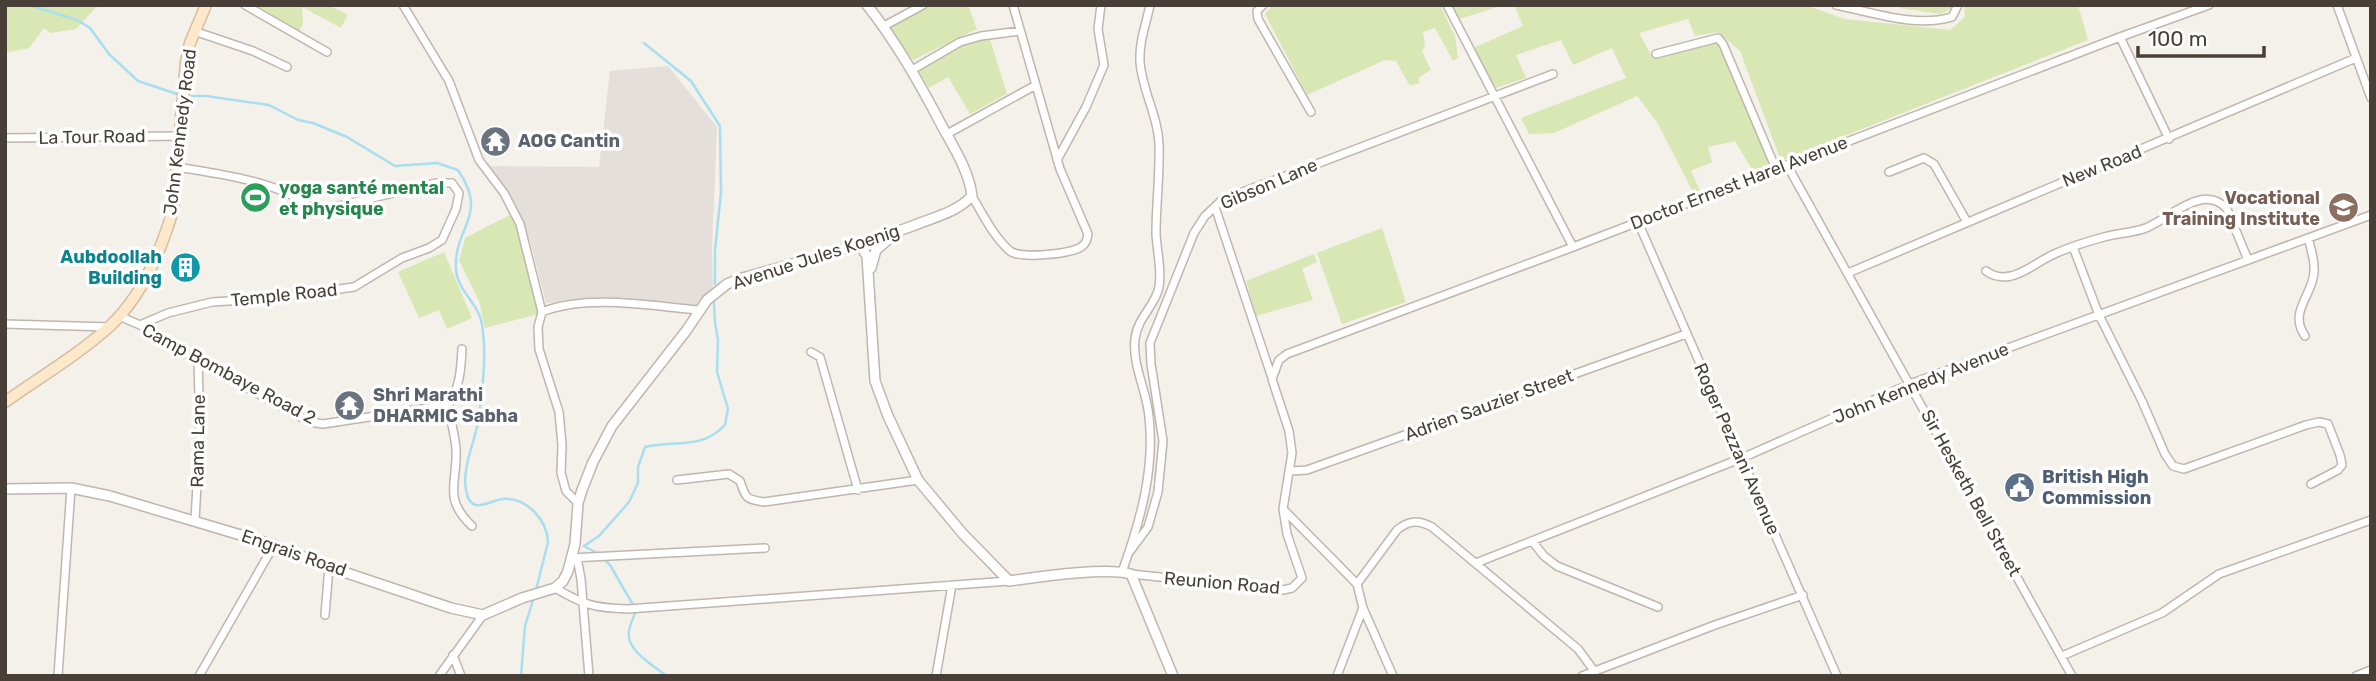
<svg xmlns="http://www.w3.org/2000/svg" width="2376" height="681" font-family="Rubik,sans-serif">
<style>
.industrial{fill:#e4dfdb}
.green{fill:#d9e7b5}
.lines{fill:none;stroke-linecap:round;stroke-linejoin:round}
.stream{stroke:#a9deee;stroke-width:2.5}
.minor-casing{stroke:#c0b6ad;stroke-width:10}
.tertiary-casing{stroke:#c0b6ad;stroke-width:12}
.secondary-casing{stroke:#d6bd9e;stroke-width:13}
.minor{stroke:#fff;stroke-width:7}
.tertiary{stroke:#fff;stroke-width:9}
.secondary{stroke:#fde8cc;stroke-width:10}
.labels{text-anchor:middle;stroke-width:7;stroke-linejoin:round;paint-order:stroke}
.street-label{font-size:18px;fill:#483f38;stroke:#fff}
.worship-label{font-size:18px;font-weight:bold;fill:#5b616d;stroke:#fff;text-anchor:start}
.leisure-label{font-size:18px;font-weight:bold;fill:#27864d;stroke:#fff;text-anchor:start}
.education-label{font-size:18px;font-weight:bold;fill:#785e54;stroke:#fff;text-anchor:end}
.culture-label{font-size:18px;font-weight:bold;fill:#0d838f;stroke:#fff;text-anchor:end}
.service-label{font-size:18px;font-weight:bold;fill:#4e5e75;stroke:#fff;text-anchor:start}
</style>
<rect width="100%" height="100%" fill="#f4f0ea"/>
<path class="industrial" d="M668,66L717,127L712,249L713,289L698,306L603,299L546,303L531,244L523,221L490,166L599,167L610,71Z"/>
<path class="green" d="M5,5H98L76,29L50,33L44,28L29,48L5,53Z
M247,5H329L348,15L341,28L302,7L303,24L298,34Z
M934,5H968L977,29L913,60L900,44L889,26Z
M1273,5H1440L1455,36L1458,58L1453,61L1435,28L1423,32L1425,46L1422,51L1431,70L1419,77V83L1410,86L1396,61L1385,60L1307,95L1265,14Z
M1453,5H1504L1459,19Z
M1514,5H1805L1845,19L1950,30L1965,17L1964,5H2078L2088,40L1781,161L1740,51L1718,32L1695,36L1688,19L1639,33L1653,59L1717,42L1772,167L1754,173L1735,141L1708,147L1712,162L1691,171L1702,195L1695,196L1657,122L1637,96L1554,133L1529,134L1521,118L1626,78L1612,48L1573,65L1561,40L1516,55L1526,78L1496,88L1473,48L1523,26Z
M1900,5H1953L1951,9L1940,14L1899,8Z
M989,36L1007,94L970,114L948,77L929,88L918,70L964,43Z
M510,215L517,225L539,303L538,314L485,328L479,301L459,261L465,238Z
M1382,228L1406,302L1342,324L1317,253Z
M444,252L472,318L447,329L439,310L419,318L398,272Z
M1314,254L1317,262L1302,269L1313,300L1256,316L1246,281Z"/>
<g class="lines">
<path class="stream" d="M29,5L77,20L90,28L109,54L138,81L180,95
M644,43L691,81L720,126L721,192L715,250V284
M186,96H206L269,105L298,120L313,123L347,137L395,166L437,163L458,170C490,217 453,226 456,270C457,288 474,300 480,317C483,324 483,335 484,343C485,369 482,397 478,422C474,445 462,467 466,490C470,517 490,500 503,499C527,497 547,520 548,542L536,590
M584,546L599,536L629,502L638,483V467L645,447C674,440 702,450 725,425L728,409L717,372L718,340L715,323L714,303
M584,546L599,554
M604,559L610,565L636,610C634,617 630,624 629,631C625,650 655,667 667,676
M521,676L525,626L534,597"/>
<defs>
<path id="minor" d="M245,5L327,52
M403,5L449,81L479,160L504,193L520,224L542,312
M1263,5L1257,11L1258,19L1311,112
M1447,5L1573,247
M1836,5C1872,12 1915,28 1952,17L1958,5
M2337,5L2371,98
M884,26L923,5
M194,31L253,51L287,67
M2120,37L2169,139
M1656,54L1718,38L1723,44L1776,169
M912,70L960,42L981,36L1020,31
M947,134L1036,85
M5,138L180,136
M1057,160L1086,107L1104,65L1098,29L1101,5
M1787,165L2072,676
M1889,172L1924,158L1934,164L1967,222
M972,196C983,215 994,237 1010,251C1020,259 1070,254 1081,247C1086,244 1087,240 1088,234L1060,169L1013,5
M1215,207L1271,375
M1638,222L1837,676
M2073,247L2099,315L2142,401L2165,454L2173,466L2184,469L2306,425L2319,422L2328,424L2340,455L2342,465L2338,470L2311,484
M1986,271C1994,277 2001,278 2011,276C2028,272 2042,258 2059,252C2073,246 2089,241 2104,237C2118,233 2133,233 2146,228C2169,219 2203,182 2227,209L2248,260
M1848,273C2017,201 2187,131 2356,58
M119,316L140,325L198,361L310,422L323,424L448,405C460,388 461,369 462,349
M5,324L109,327
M140,325L168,313L212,302L275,298L354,287L402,258L429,248L442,240L456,209L459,193L452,183H436L330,208C305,211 306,201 285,192C251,178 213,173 177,167
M2305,336C2288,312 2313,295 2314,272C2315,260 2311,249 2308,238
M811,352L820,357L858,490
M448,405C450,419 455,434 456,449C458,482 442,498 472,526
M1291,471L1307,470L1686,334
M677,480L729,474L740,481C746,498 745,499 764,502L918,480
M578,503L566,491L561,473L562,445L559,412L539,349L538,327L542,312C588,294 651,306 700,310
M1285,511L1357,584L1397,530C1409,520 1418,520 1432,527L1578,649L1595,672
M195,520L200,433L198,361
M1532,541L1544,556L1557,566L1658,607
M1128,554L1148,527L1158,492L1163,441L1151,364L1150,343L1194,233L1205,216L1222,200L1553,74
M571,558L765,548
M572,558L578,563L581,579L589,676
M1476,563L1742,458L1910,384L2371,215
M1122,572C1140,522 1155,470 1149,417C1147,391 1132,366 1135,339C1137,318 1156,305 1159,287C1162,269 1157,252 1156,234C1156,204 1160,174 1159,144C1158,115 1142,91 1140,62C1139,41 1146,25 1150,5
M1131,574L1283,590L1292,588L1302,578L1287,534L1283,509L1292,453L1289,431L1272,379L1279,360L1287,354L1573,247L2120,37L2209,5
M555,588C584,605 594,608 628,609L1009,581
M1363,608L1393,676
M325,615L329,567
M453,655L461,676
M2062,656L2162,613L2219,574L2371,520
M58,676L71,488
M199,676L274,545
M439,676L483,615
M936,676L952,585
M1337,676L1363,608L1357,584
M1582,676L1715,625L1803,595
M2356,676L2371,670"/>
<path id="tertiary" d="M859,244L867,256L875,381L888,416L918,480L963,534L1009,581C1039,577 1104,567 1131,574L1173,676
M871,268L876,250L891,237
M5,489L71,488L110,496L274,545L329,567L451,608L483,615L522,598L555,588L563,581L568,571L575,544L578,503L582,490L593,462L612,426L686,331L707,300L727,284L739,279C798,262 857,247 915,225C935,217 957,212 972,196C969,171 954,148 942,126C920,84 897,43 867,5"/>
<path id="secondary" d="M5,402C40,377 78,355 110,326C142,296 161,251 173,210L186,62L190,43L206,5"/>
</defs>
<use href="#minor" class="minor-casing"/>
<use href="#tertiary" class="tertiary-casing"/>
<use href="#secondary" class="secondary-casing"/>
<use href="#minor" class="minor"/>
<use href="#tertiary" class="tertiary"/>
<use href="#secondary" class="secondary"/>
</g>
<defs>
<symbol id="temple-disc" viewBox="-11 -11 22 22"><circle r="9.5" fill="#6b7280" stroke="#fff"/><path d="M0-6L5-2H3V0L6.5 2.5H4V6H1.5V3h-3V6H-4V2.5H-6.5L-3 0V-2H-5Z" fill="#fff"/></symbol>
<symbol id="stadium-disc" viewBox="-11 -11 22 22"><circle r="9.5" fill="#2e9e5b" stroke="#fff"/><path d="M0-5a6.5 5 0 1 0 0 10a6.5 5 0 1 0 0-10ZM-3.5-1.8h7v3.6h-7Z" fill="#fff"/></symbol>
<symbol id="university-disc" viewBox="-11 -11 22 22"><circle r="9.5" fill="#8d6e63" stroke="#fff"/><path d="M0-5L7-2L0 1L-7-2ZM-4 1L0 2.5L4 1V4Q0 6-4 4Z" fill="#fff"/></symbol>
<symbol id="building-disc" viewBox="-11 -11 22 22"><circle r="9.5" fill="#0f9aa8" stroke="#fff"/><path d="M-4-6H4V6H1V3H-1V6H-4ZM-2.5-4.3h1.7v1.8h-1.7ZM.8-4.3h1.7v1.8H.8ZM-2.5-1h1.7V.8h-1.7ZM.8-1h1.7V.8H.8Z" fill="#fff"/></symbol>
<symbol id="civic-disc" viewBox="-11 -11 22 22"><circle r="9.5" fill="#5c6f8a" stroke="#fff"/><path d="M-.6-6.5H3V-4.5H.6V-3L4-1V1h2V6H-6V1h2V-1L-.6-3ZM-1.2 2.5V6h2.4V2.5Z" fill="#fff"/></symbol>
</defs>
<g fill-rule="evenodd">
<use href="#temple-disc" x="478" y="124" width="35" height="35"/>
<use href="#stadium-disc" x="238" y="180" width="35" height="35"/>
<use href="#university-disc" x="2326" y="190" width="35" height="35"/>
<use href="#building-disc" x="168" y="250" width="35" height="35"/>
<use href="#temple-disc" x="332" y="388" width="35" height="35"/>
<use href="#civic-disc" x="2002" y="470" width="35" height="35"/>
</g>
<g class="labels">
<g class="street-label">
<text transform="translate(180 132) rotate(-83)" y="6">John Kennedy Road</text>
<text transform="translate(92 137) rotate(-1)" y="6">La Tour Road</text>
<text transform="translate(2102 166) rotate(-22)" y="6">New Road</text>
<text transform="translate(1739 183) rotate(-21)" y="6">Doctor Ernest Harel Avenue</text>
<text transform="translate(1269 184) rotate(-23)" y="6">Gibson Lane</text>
<text transform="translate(816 257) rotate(-18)" y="6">Avenue Jules Koenig</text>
<text transform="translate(284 295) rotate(-6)" y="6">Temple Road</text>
<text transform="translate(229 374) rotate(28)" y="6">Camp Bombaye Road 2</text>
<text transform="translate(1921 383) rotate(-22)" y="6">John Kennedy Avenue</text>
<text transform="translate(1489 405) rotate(-20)" y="6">Adrien Sauzier Street</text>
<text transform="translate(198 441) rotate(-89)" y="6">Rama Lane</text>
<text transform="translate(1737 449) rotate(66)" y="6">Roger Pezzani Avenue</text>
<text transform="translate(1971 493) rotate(61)" y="6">Sir Hesketh Bell Street</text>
<text transform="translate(294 553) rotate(19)" y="6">Engrais Road</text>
<text transform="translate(1222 583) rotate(5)" y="6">Reunion Road</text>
</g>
<g class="worship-label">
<text x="518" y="147">AOG Cantin</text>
<text x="373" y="401">Shri Marathi<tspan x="373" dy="21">DHARMIC Sabha</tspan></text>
</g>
<g class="leisure-label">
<text x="279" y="194">yoga santé mental<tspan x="279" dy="21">et physique</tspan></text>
</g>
<g class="education-label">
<text x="2320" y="204">Vocational<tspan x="2320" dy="21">Training Institute</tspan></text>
</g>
<g class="culture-label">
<text x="162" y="263">Aubdoollah<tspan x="162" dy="21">Building</tspan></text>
</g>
<g class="service-label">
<text x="2042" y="483">British High<tspan x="2042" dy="21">Commission</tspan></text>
</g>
</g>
<rect width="2376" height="681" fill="none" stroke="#483f38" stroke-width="14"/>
<path d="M2138 46v10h126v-10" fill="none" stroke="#483f38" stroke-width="3.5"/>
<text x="2148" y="46" font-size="21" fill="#483f38" stroke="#ffffff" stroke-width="5" paint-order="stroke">100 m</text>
</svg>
